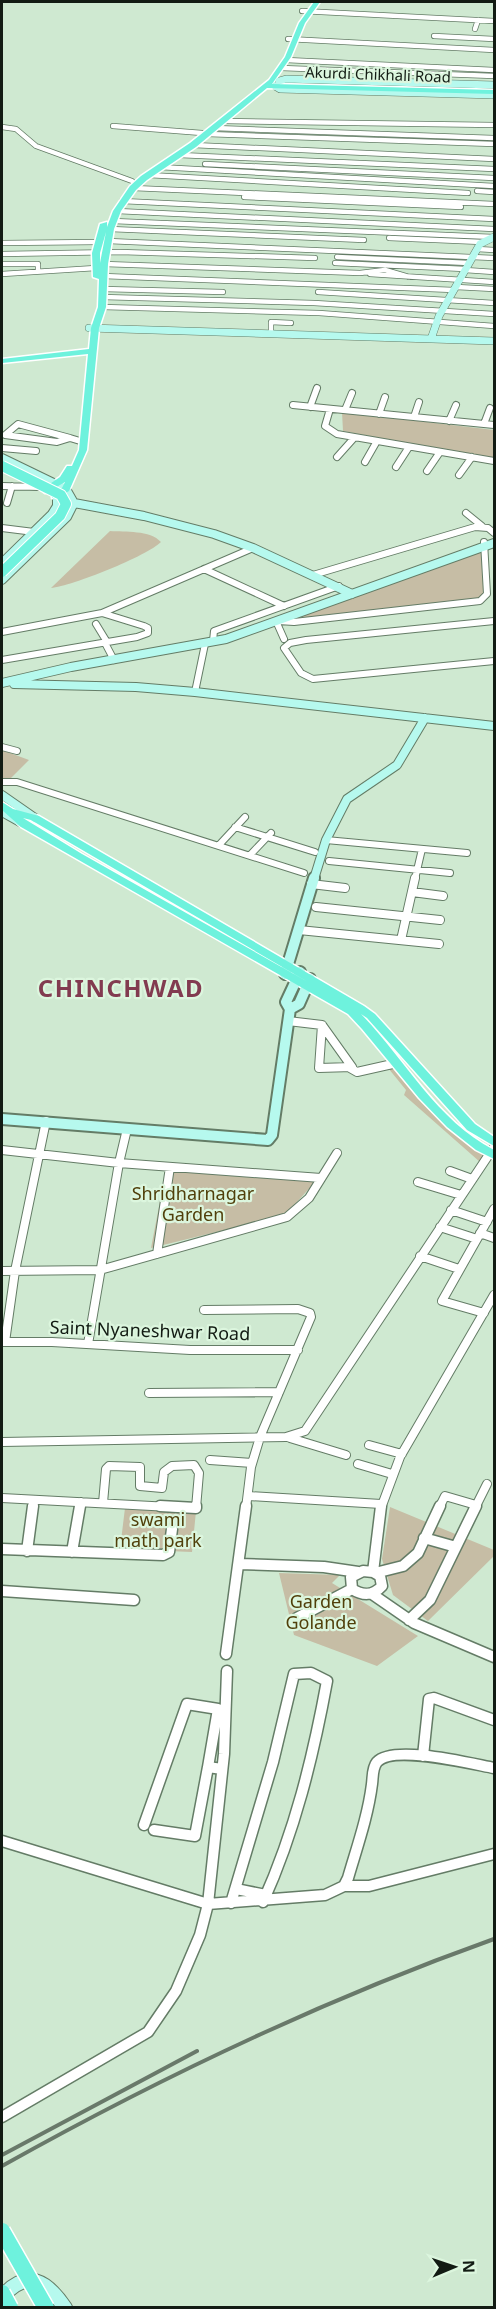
<svg xmlns="http://www.w3.org/2000/svg" width="496" height="2309" font-family="'Noto Sans',sans-serif">
<style>
.green{fill:#c6bda5}
.lines{fill:none;stroke-linecap:round;stroke-linejoin:round}
.street-far3-casing{stroke:#647c66;stroke-width:6}
.street-far2-casing{stroke:#647c66;stroke-width:8}
.street-far1-casing{stroke:#647c66;stroke-width:10}
.street-casing{stroke:#647c66;stroke-width:13}
.secondary-far3-casing{stroke:#647c66;stroke-width:8}
.secondary-far2-casing{stroke:#647c66;stroke-width:10}
.secondary-far1-casing{stroke:#647c66;stroke-width:14}
.secondary-casing{stroke:#647c66;stroke-width:16}
.primary-casing{stroke:#fff;stroke-width:3}
.street-far3{stroke:#fff;stroke-width:4.5}
.street-far2{stroke:#fff;stroke-width:6}
.street-far1{stroke:#fff;stroke-width:8}
.street{stroke:#fff;stroke-width:10}
.secondary-far3{stroke:#b6f9ee;stroke-width:7}
.secondary-far2{stroke:#b6f9ee;stroke-width:8}
.secondary-far1{stroke:#b6f9ee;stroke-width:10}
.secondary{stroke:#b6f9ee;stroke-width:14}
.primary{fill:#6ef2dd;fill-rule:evenodd}
.rail{stroke:#69796a;stroke-width:4}
.primary-bridge-far1-casing{stroke:#fff;stroke-width:12;stroke-linecap:butt}
.primary-bridge-casing{stroke:#fff;stroke-width:19;stroke-linecap:butt}
.primary-bridge-far1{stroke:#6ef2dd;stroke-width:10}
.primary-bridge{stroke:#6ef2dd;stroke-width:16}
.labels{text-anchor:middle;stroke-width:4.5;stroke-linejoin:round;paint-order:stroke}
.far-street-label{font-size:15px;fill:#121b13;stroke:#dcf6de}
.park-label{font-size:18px;fill:#503f0a;stroke:#dcf6de}
.street-label{font-size:18px;fill:#121b13;stroke:#dcf6de}
.district-label{font-size:24px;font-weight:bold;letter-spacing:1.5px;fill:#823b50;stroke:#dcf6de}
</style>
<rect width="100%" height="100%" fill="#cfe9d1"/>
<path class="green" d="M342,412L494,430V460L343,431Z
M110,531C125,532 150,530 161,542C147,556 72,586 51,588Z
M484,549L487,550L484,600L285,622Z
M2,750L29,760L6,783L2,781Z
M392,1061L460,1136L489,1153L480,1162L404,1095L406,1090L384,1063Z
M166,1170L317,1180L285,1215L151,1248Z
M390,1507L494,1550V1556L428,1621L393,1595L382,1559Z
M125,1508L196,1511L192,1552L120,1549Z
M279,1573L340,1575L332,1583L418,1636L377,1666L294,1635Z"/>
<g class="lines">
<defs>
<path id="street-far3" d="M302,11L494,21
M475,29L478,20
M434,36L494,39
M288,39L494,50
M286,60L494,70
M281,68L494,76
M224,121L494,125
M113,126L202,133
M2,127L16,129L36,146L132,181
M214,128L494,138
M207,134L494,144
M193,145L494,159
M179,155L494,169
M205,164L494,178
M159,167L494,186
M148,175L468,193
M133,188L494,204
M477,191L494,192
M244,197L461,207
M122,201L494,219
M117,211L494,229
M113,221L494,237
M110,229L364,240
M389,238L482,242
M108,241L494,258
M2,243L99,242
M477,249L494,250
M2,254L120,252L315,258
M337,257L469,263
M335,263L465,269
M2,264H38V271
M104,264L360,273L385,270L409,277
M465,270L494,272
M2,274L96,268
M370,274L494,282
M103,276L454,290
M456,287L494,289
M103,289L223,292
M318,292L494,303
M102,297L314,303L494,314
M102,307L319,313L494,326
M271,334V322L291,323"/>
<path id="street-far2" d="M293,405L494,425
M310,407L317,388
M330,409L325,426L337,434L494,461
M345,410L352,393
M379,414L385,397
M414,417L419,402
M449,421L456,405
M18,424L70,438L57,442L5,435Z
M484,424L490,408
M70,438L80,441
M2,448L36,451
M337,457L354,438
M365,462L377,441
M396,467L409,447
M427,471L440,452
M459,475L472,457
M2,486L39,487
M7,503L12,486
M466,513L482,526
M2,528L34,532
M204,569L284,606
M313,575L475,527L488,528L494,533
M276,621L284,639
M278,621L294,622L480,601L487,594L484,542
M494,621L306,640L290,643L284,648L301,673L313,679L494,661
M96,624L107,642
M2,632L102,613L253,548
M213,641L214,631L339,586
M105,643L114,660
M2,660L137,637L148,633V628L144,626L102,613
M195,692L205,644
M2,747L17,751
M2,782H17L304,873
M235,827L315,852
M326,840L467,853
M219,845L245,817
M250,855L271,833
M329,861L450,873
M415,879L422,849"/>
<path id="street-far1" d="M311,884L345,888
M412,892L443,896
M316,907L440,920
M299,930L439,944
M401,940L415,878
M288,1021L322,1025
M322,1025L352,1067L319,1068Z
M350,1068L357,1072L397,1063
M2,1150L119,1163L321,1178
M450,1171L472,1179
M418,1182L461,1195
M451,1210L487,1222
M440,1227L477,1239
M480,1233L494,1238
M157,1254L170,1167
M420,1256L459,1269
M2,1271L100,1270L287,1217L309,1198L337,1153
M204,1310L298,1309L310,1313L311,1317L260,1437L251,1467L246,1508
M484,1313L442,1301L494,1209
M2,1342H52L190,1350H298
M5,1342L15,1271L46,1121
M88,1344L119,1163L127,1129
M149,1393L279,1392
M290,1438L346,1455
M2,1442L286,1437L305,1431L494,1147
M369,1445L402,1454
M210,1460L252,1463
M358,1464L392,1474
M248,1496L381,1504
M2,1498L189,1508
M103,1503L106,1469L109,1466L140,1467V1486L162,1488L164,1472L172,1466L194,1465L199,1473L196,1508
M33,1508L34,1500
M80,1508L81,1502
M381,1508L400,1457L494,1295
M439,1508L445,1496L476,1505
M475,1508L487,1484"/>
<path id="street" d="M160,1506L196,1508V1506
M424,1538L456,1547
M2,1549L163,1555L169,1552L172,1529
M27,1551L33,1506
M72,1552L80,1506
M239,1564L324,1567L358,1572
M363,1571L373,1572L380,1576L382,1586C373,1596 363,1596 352,1589L351,1577Z
M373,1572L381,1506
M375,1573L403,1566L418,1553L440,1506
M2,1591L134,1600
M372,1594L414,1623L494,1657
M297,1618L352,1589
M409,1620L430,1600L476,1506
M226,1654L246,1506
M423,1756L429,1699L434,1698L494,1720
M144,1825L187,1704L218,1709L208,1767L222,1769
M154,1830L195,1836L208,1767
M2,1841L208,1904L325,1895L344,1886L348,1878C357,1847 368,1816 372,1784C373,1777 372,1768 377,1762C393,1744 472,1764 494,1768
M344,1886H369L494,1854
M236,1889L266,1895
M231,1903L273,1762L294,1674L311,1673L327,1681C313,1757 295,1831 263,1902
M2,2117L148,2032L176,1991L200,1935L208,1904L224,1754L227,1671"/>
<path id="secondary-far3" d="M279,81L286,79L494,85
M275,86L280,89L494,95
M89,328L494,341
M431,339L439,316L480,244L494,237"/>
<path id="secondary-far2" d="M2,458L66,489L74,503L67,517L2,580
M58,504L74,503L144,516L214,534L253,548L352,594
M2,563L52,514L57,506V500
M2,683L71,667L226,639L494,543
M14,684L136,687L195,692L494,726
M2,795L35,818
M2,812L22,823
M314,879L326,840L347,799L397,765L425,718"/>
<path id="secondary-far1" d="M285,974L314,878
M290,1009L299,1004L310,979
M2,1119L268,1140L272,1135L290,1009L286,1002L300,972"/>
<path id="secondary" d="M2,2297C27,2268 47,2281 65,2308"/>
<path id="primary" d="M314,2H320L305,23L291,57L272,84L494,90V94L267,88L196,147L147,180L136,190L121,211L114,229L108,264L106,307L99,328L87,450L69,491L58,498H52V494L62,488L65,482L48,492L45,493L41,490L60,477L67,466H72L79,450L88,354L2,363V359L89,349L91,328L98,307L99,279L93,277L92,253L100,224L107,222V227L113,211L130,186L141,176L190,143L269,80L285,57L299,23ZM106,232L100,263V253Z
M2,802L13,809L39,816L364,1006L375,1014L475,1124L494,1137V1146L467,1130L367,1018L361,1014C405,1059 436,1120 494,1150V1159L476,1150L447,1127L419,1098L362,1029L348,1014L21,827L2,810ZM23,818L31,820L308,982L82,854Z"/>
</defs>
<use href="#street-far3" class="street-far3-casing"/>
<use href="#street-far2" class="street-far2-casing"/>
<use href="#street-far1" class="street-far1-casing"/>
<use href="#street" class="street-casing"/>
<use href="#secondary-far3" class="secondary-far3-casing"/>
<use href="#secondary-far2" class="secondary-far2-casing"/>
<use href="#secondary-far1" class="secondary-far1-casing"/>
<use href="#secondary" class="secondary-casing"/>
<use href="#primary" class="primary-casing"/>
<use href="#street-far3" class="street-far3"/>
<use href="#street-far2" class="street-far2"/>
<use href="#street-far1" class="street-far1"/>
<use href="#street" class="street"/>
<use href="#secondary-far3" class="secondary-far3"/>
<use href="#secondary-far2" class="secondary-far2"/>
<use href="#secondary-far1" class="secondary-far1"/>
<use href="#secondary" class="secondary"/>
<use href="#primary" class="primary"/>
<path class="rail" d="M2,2155L197,2051
M2,2166C161,2077 323,2000 494,1939"/>
<defs>
<path id="primary-bridge-far1" d="M2,466L61,495L66,504L60,516L2,572"/>
<path id="primary-bridge" d="M2,2231L46,2308
M2,2293L10,2308"/>
</defs>
<use href="#primary-bridge-far1" class="primary-bridge-far1-casing"/>
<use href="#primary-bridge" class="primary-bridge-casing"/>
<use href="#primary-bridge-far1" class="primary-bridge-far1"/>
<use href="#primary-bridge" class="primary-bridge"/>
</g>
<g class="labels">
<g class="far-street-label">
<text transform="translate(378 75) rotate(2)" y="5">Akurdi Chikhali Road</text>
</g>
<g class="park-label">
<text x="193" y="1200">Shridharnagar<tspan x="193" dy="21">Garden</tspan></text>
<text x="158" y="1526">swami<tspan x="158" dy="21">math park</tspan></text>
<text x="321" y="1608">Garden<tspan x="321" dy="21">Golande</tspan></text>
</g>
<g class="street-label">
<text transform="translate(150 1331) rotate(2)" y="6">Saint Nyaneshwar Road</text>
</g>
<g class="district-label">
<text x="121" y="997">CHINCHWAD</text>
</g>
</g>
<rect width="496" height="2309" fill="none" stroke="#121b13" stroke-width="6"/>
<g transform="translate(454 2267) rotate(88)" stroke="#dcf6de" stroke-width="4.5" paint-order="stroke">
<path d="M0-4.5L10 22L0 15L-10 22Z" fill="#121b13"/>
<text y="-9" font-size="16" font-weight="bold" text-anchor="middle" fill="#121b13">N</text>
</g>
</svg>
